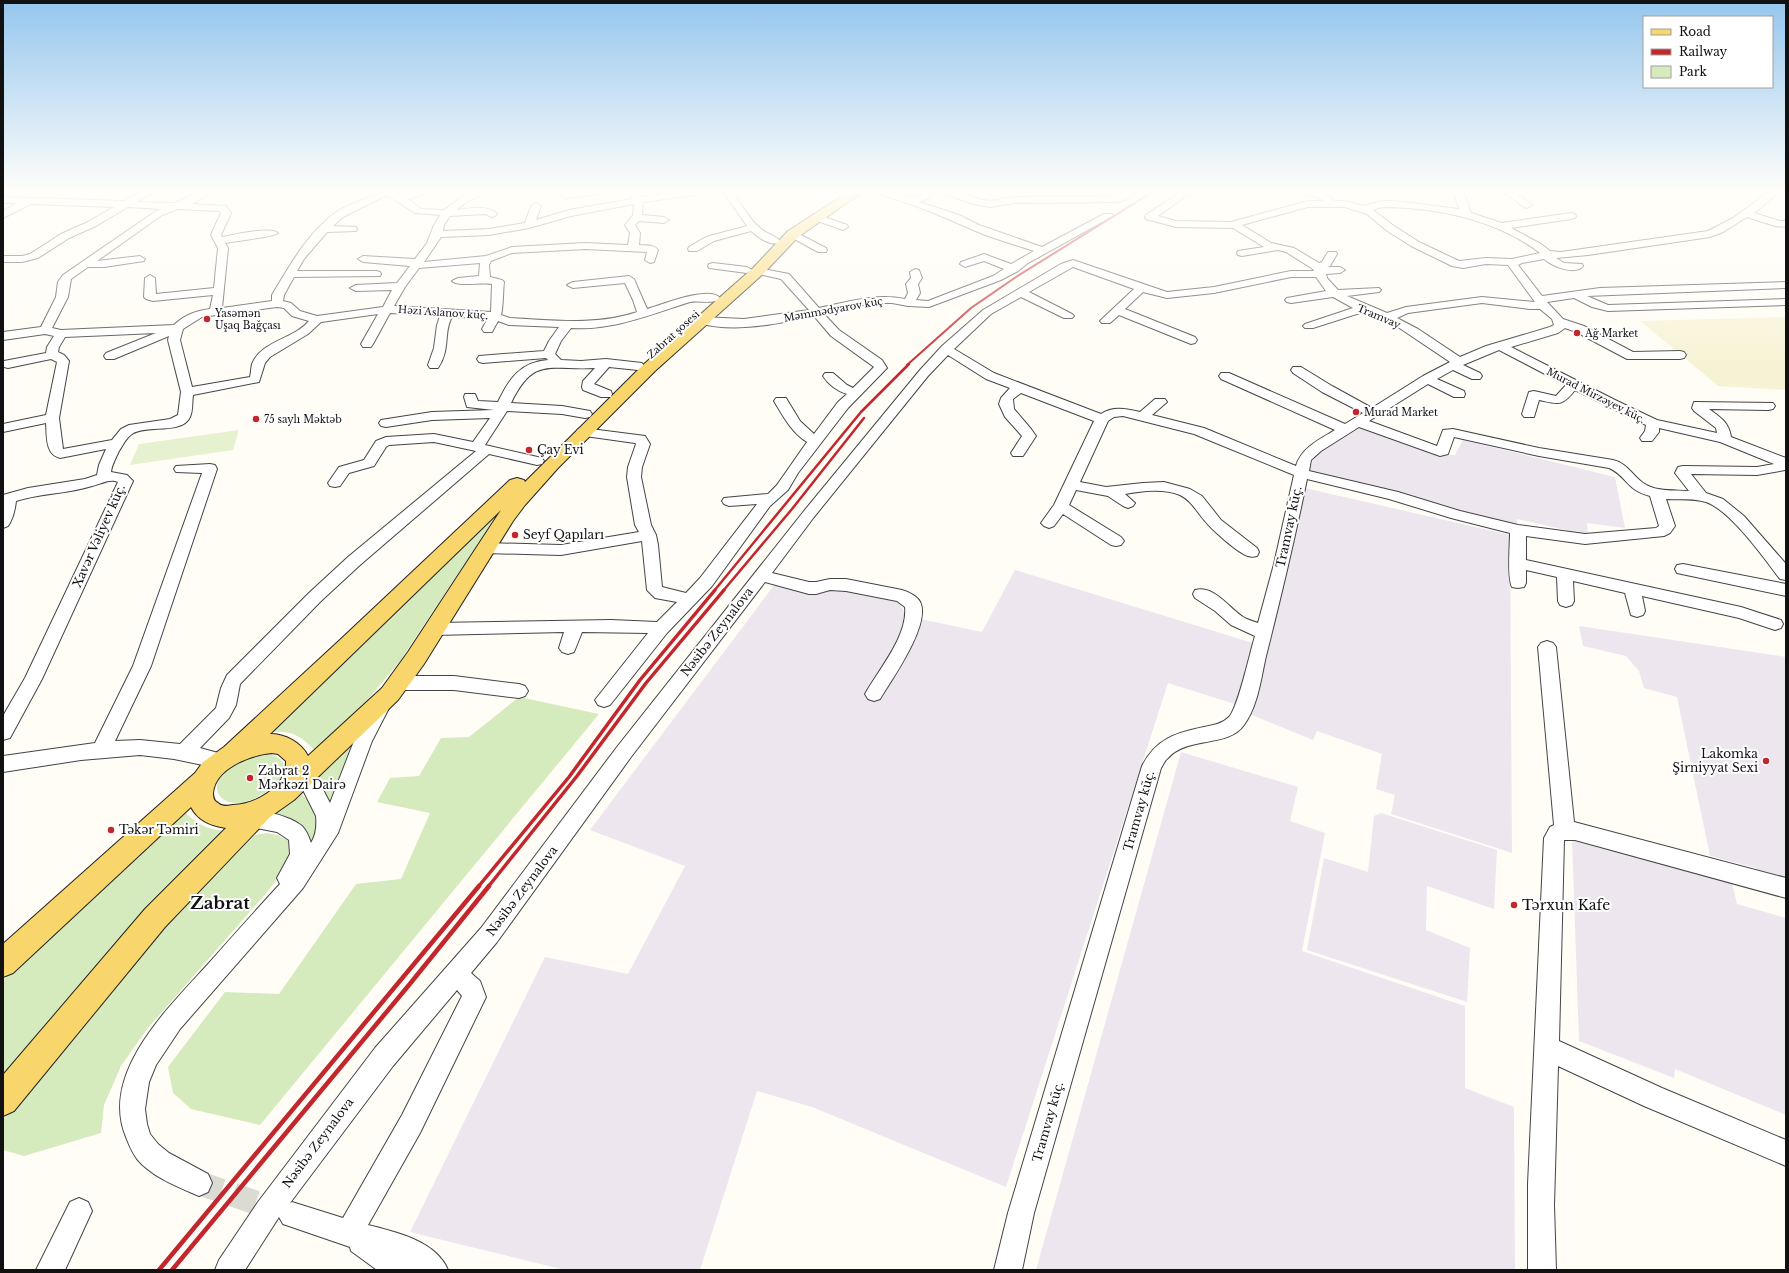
<svg xmlns="http://www.w3.org/2000/svg" width="1789" height="1273" font-family="'Libre Baskerville',serif">
<style>
.industrial{fill:#eee6ef}
.farmland{fill:#f6f3d4}
.green{fill:#d5ebbd}
.pitch{fill:#e6f2cf}
.lines{fill:none;stroke-linecap:round;stroke-linejoin:round}
.minor-tunnel{stroke:#dbdad3;stroke-width:24;stroke-dasharray:24 12;stroke-linecap:butt}
.minor-casing{stroke:#444;stroke-width:2}
.major-casing{stroke:#222;stroke-width:2}
.minor{fill:#fff;fill-rule:evenodd}
.major{fill:#f9d66b;fill-rule:evenodd}
.rail-far3{stroke:#c4262e;stroke-width:2}
.rail-far2{stroke:#c4262e;stroke-width:2.5}
.rail-far1{stroke:#c4262e;stroke-width:3.5}
.rail{stroke:#c4262e;stroke-width:4.5}
.poi-dot{fill:#c4262e;stroke:#fff;stroke-width:1.5}
.labels{text-anchor:middle;stroke-width:4;stroke-linejoin:round;paint-order:stroke}
.far-street-label{font-size:10px;fill:#111;stroke:#fff}
.far-poi-label{font-size:10px;fill:#111;stroke:#fff;text-anchor:start}
.poi-label{font-size:12px;fill:#111;stroke:#fff;text-anchor:start}
.street-label{font-size:12px;fill:#111;stroke:#fff}
.near-poi-label{font-size:14px;fill:#111;stroke:#fff;text-anchor:start}
.near-quarter-label{font-size:17px;font-weight:bold;fill:#111;stroke:#fff}
</style>
<rect width="100%" height="100%" fill="#fffdf5"/>
<path class="industrial" d="M1360,428L1434,454L1455,455L1463,440L1615,477L1625,528L1587,523L1588,535L1517,519V525L1463,513L1407,494L1309,470L1316,455Z
M1305,488L1510,535L1512,853L1391,814L1395,795L1376,789L1382,754L1317,731L1313,740L1252,715Z
M1015,570L1253,643L1235,704L1168,683L1006,1187L812,1107L757,1091L700,1270H565L410,1232L545,957L628,974L685,866L590,830L775,584L814,595L837,588L898,600L906,616L982,632Z
M1579,626L1786,657V883L1757,875L1756,868L1710,856L1677,697L1644,688L1639,671L1626,656L1583,646Z
M1181,752L1298,787L1290,821L1325,833L1302,951L1465,1006V1088L1514,1107L1515,1270H1036Z
M1381,813L1497,850L1494,909L1427,886L1426,930L1470,948L1467,1002L1307,950L1324,858L1368,872L1374,816Z
M1572,839L1732,883L1737,904L1786,918V1115L1675,1069L1674,1078L1579,1041Z"/>
<path class="farmland" d="M1786,317V390L1718,386L1640,321Z"/>
<path class="green" d="M500,510L400,661L365,703L336,731L314,750C297,732 288,730 264,733Z
M519,697L599,714L260,1125L191,1109L173,1093L168,1067L225,992L279,994L356,884L401,879L430,813L377,802L390,778L419,776L441,738L469,737Z
M357,739L334,800L329,801L316,778Z
M267,753C309,765 264,801 238,803C217,804 210,785 225,771C237,760 251,756 267,753Z
M299,791L312,805L321,828L310,847C309,820 295,821 273,815Z
M185,812C197,825 209,830 227,831L3,1083V980Z
M267,833L277,835L289,841L290,853L283,872L262,898L147,1029L121,1066L104,1105L101,1133L24,1156L3,1150V1119L72,1042L147,944L241,845L255,835Z"/>
<path class="pitch" d="M239,430L233,450L130,465L139,444Z"/>
<g class="lines">
<path class="minor-tunnel" d="M199,1183L280,1211"/>
<defs>
<path id="minor" d="M142,191H154L137,202L175,203L202,191H214L192,204L226,206L231,213L221,235L222,237C233,235 272,226 278,233C274,237 235,241 225,243L228,248L222,308L272,301V295C290,265 307,234 335,213C343,207 356,203 365,199C378,193 388,187 402,195L416,191H431L429,193L408,199L421,209L444,210L462,197L476,191H489L468,201L456,210C468,209 488,204 497,214L495,216L492,217L485,214L450,216L444,225L443,231L489,229L525,223L531,206L536,203L541,206L536,220L569,210L632,199L629,191H637L641,197L680,191H706L701,194L643,202L642,215L664,217L669,220L664,223L639,221L635,225L640,233L639,245C645,246 654,244 658,250L654,262L650,263L645,260L647,252L585,249L512,253L491,261L489,265L490,277L502,280L504,282C503,290 503,310 501,315L510,318C552,320 596,326 637,312L633,300L625,283L573,288L567,285L573,282L629,276L634,279L647,309C661,305 710,285 720,298C714,305 699,300 690,302C652,314 612,331 571,328L561,341L555,354L561,360L581,361L606,359L642,363L644,366L642,369L638,370L609,367L594,384L611,391L612,394L611,397H601L583,390L582,387L583,381L595,368C551,371 534,355 511,403L562,406L590,411L592,414L590,417L585,418L562,414L507,411L485,445L542,458L544,461L542,464L537,465L489,454L360,565L321,601L240,684L236,705L229,718L200,748L229,756L232,761L229,766L222,769L174,759L140,755L81,760L3,772V756L95,743L133,666L202,473L176,472L174,469L176,466L210,464L215,465L217,469L151,666L115,741L140,740L180,744L216,708L221,688L227,675L309,593L348,557L476,451L434,442L389,445L386,447L374,466L349,473L340,486L335,487L330,486L328,483L339,467L364,460L376,441L386,437L434,434L473,442L490,418L432,420L386,427L381,426L379,423L381,420L432,412L494,410L467,407L464,397L465,394H475L478,401L498,402C509,379 520,362 548,360L546,358L483,363L479,362L477,359L479,356L544,351L549,341L559,327L509,325L498,321L492,332H484L482,329L488,318L452,317C443,332 451,349 438,368H430L428,365L434,348L437,325L440,316L390,313L373,344L371,347H363L361,344L378,314L321,322L308,334L270,357L265,363L259,382L193,395C192,401 193,411 190,417C182,435 146,424 132,434C126,438 123,445 119,451C116,458 112,464 111,472L127,475L133,481L42,679L10,738L3,740V716L25,678L118,482C110,478 101,484 92,486C67,494 41,493 16,501C15,510 13,519 8,526L3,528V495L28,488L85,479L97,475L99,465L106,449L60,458C45,454 47,436 46,423L3,432V424L46,415L57,362L51,359L8,368L4,367V361L46,353L47,347L54,336L45,334L3,340V332L41,327L56,297L58,282L63,275L156,211L161,209L128,207L96,226L69,238L38,258L22,262H3V256H22L30,254L61,234L88,222L114,207L31,204L3,218V211L17,203H3V197L124,201ZM387,195L415,213L440,215L434,225L427,243L415,259L363,256L358,259L363,262L410,266L397,283L356,285L350,288L356,291L392,290L383,307L317,316L300,311L291,303L283,301L284,295L294,277L380,276L381,274L380,272L376,271H297L304,259L327,232L356,231L357,229L356,227L333,226L343,217ZM634,204L633,215L625,225L630,233L628,245L585,243L512,247L486,256L424,262L441,237L489,235L529,228L571,216ZM178,209L220,211L221,213L211,235L218,248L214,288L156,294L155,278L150,275L145,278L144,297L146,299L153,301L213,295L210,309C195,311 185,315 174,325L61,330L52,328L68,297L71,279L88,267H104L144,261L145,259L140,256L97,261L162,215ZM480,263L479,276L458,278L452,281C458,287 482,282 492,284L491,312L394,306L405,287L419,268ZM277,307L284,308L292,316L309,321C294,339 261,341 252,364C251,368 251,373 250,377L192,387L180,340L183,329L202,317ZM156,333L106,353L104,356L106,359H114L169,336L168,340L181,392L178,415L170,419L129,425L121,429L112,440L63,449L59,418L69,361L64,355L58,352L59,347L65,337Z
M576,191H606L601,194L566,198L561,195L563,193Z
M723,191H733C741,204 749,219 761,229C767,234 776,236 780,241L779,243C769,246 758,237 751,231L714,241L697,251H689L688,249L689,247L706,237L747,226Z
M872,191H888L913,197L921,195L925,191H936L927,199L919,202L959,215L979,225L1042,247L1104,214H1112L1113,216L1028,263L1018,271L1001,280L929,307L908,306L892,303H873L824,314L839,330L882,360L887,368L848,408L798,473L788,490L770,506L712,586L667,633L610,705L604,707L598,705L595,700L648,633L582,632L574,652L568,654L562,652L559,648L564,632L434,635L428,633L426,629L428,625L434,623L611,620L657,622L677,602L655,598L647,590L642,541L561,555L485,553L480,552L477,548L480,544L485,543L561,545L639,532L635,525L627,477L628,467L636,444L635,443L578,435L576,432L578,429L583,428L645,436L650,444L642,467L641,477L651,525L656,535L658,545L662,587L686,593L700,578L757,504L729,506L724,504L722,501L724,498L768,494L777,485L807,442C792,433 783,416 774,401L776,398H786L800,421L814,434L838,402L847,394C837,391 829,385 823,376L825,373H833L847,385L853,388L874,367L831,336L814,316C777,324 735,333 698,323L696,321L698,319L702,317L744,319L809,310L781,279L754,273L753,271L754,269L758,268L789,274L819,308C848,302 875,293 905,299L908,293L906,284L911,278L910,272L915,269L919,270L922,278L918,284L920,293L916,300L928,301L993,276L1004,269L984,261L965,267L960,264L961,262L984,254L1011,264L1034,251C1013,244 991,238 971,229C939,215 907,201 874,193Z
M941,191H955L978,199L990,201L1014,197L1117,196L1126,191H1137L1125,200L1117,202L1014,203L990,207L973,204L943,193Z
M1182,191H1193L1158,216L1176,221L1231,222L1308,201H1323L1319,198L1302,193L1300,191H1315L1325,194L1335,201H1346L1363,206L1382,201H1395L1459,209L1453,191H1463L1471,213L1502,223L1571,213L1575,214L1576,216L1575,218L1571,219L1511,228L1541,244L1550,251L1561,252L1708,231L1733,218L1770,191H1781L1754,213L1780,221H1786V227L1775,226L1747,217L1723,232L1710,237L1588,255L1556,258L1564,263L1582,264L1583,266C1575,276 1552,266 1544,259L1522,263L1518,265L1542,296L1600,288L1786,282V288L1587,296L1608,305L1786,299V305L1608,311L1592,307L1574,298L1547,302L1563,319L1584,326L1633,352L1680,351L1684,352L1686,355L1684,358L1680,359H1627L1576,332L1565,328L1558,333L1511,347L1615,400L1657,420L1717,433L1716,428L1694,411L1692,408L1694,402L1773,403L1775,406L1773,409L1768,410L1709,409C1720,417 1729,422 1731,437L1786,458L1785,470L1757,475L1691,474L1706,493L1723,499L1744,516L1786,564V580L1780,579C1764,558 1730,510 1706,502C1693,498 1678,500 1666,499L1675,526L1670,533L1664,536L1585,544L1526,536V560L1741,607L1781,620L1783,624L1781,628L1775,630L1739,618L1642,596L1645,611L1643,615L1637,617L1631,615L1625,593L1573,581L1574,601L1572,605L1566,607L1560,605L1558,601L1557,577L1526,570V583L1524,587L1518,588L1512,587C1507,578 1510,545 1510,533L1451,518L1389,499L1307,479C1295,538 1281,597 1266,656C1261,678 1258,706 1244,725C1228,748 1187,736 1168,758C1165,760 1163,765 1161,768L1034,1213L1022,1270H994L1008,1213L1142,766C1156,739 1175,733 1204,727C1213,725 1222,724 1229,717C1238,708 1250,652 1255,636L1231,625L1215,611L1195,598L1193,594L1195,590C1214,585 1229,608 1243,617C1248,620 1253,621 1258,623L1274,564L1294,475L1194,434L1123,416L1114,417L1108,421L1080,482L1106,487L1143,483L1164,482L1190,489L1202,496L1221,520L1257,548L1259,552L1257,556C1253,557 1251,557 1248,556C1238,553 1211,529 1205,521C1196,511 1192,501 1180,495C1163,488 1142,491 1125,494L1135,503L1133,506L1128,508L1123,506L1108,496L1076,490L1069,505L1121,537L1124,541L1121,545L1116,546L1111,545L1063,514L1054,526L1049,528L1044,526L1041,523L1054,505L1094,421L1021,393L1013,399L1014,409L1031,429L1036,436L1023,456H1013L1011,453L1022,436L1005,417L999,404L1001,398L1010,388L986,379L948,355L928,376L814,517L772,573L809,582H816L830,579H846L902,590C909,592 919,597 921,604C929,627 892,679 880,699L874,701L868,699L865,694C879,669 908,636 905,607L897,601L846,591L830,590L816,594H809L765,582L631,757L497,942L471,973L480,981L486,997L420,1133L368,1225C396,1232 436,1241 448,1270H377L351,1251L350,1247L283,1224L279,1217L245,1270H215L219,1260L258,1202L375,1048L481,928L617,747L804,511L920,370L942,346L983,310L1061,264L1073,260L1167,292L1214,287L1291,271H1314L1313,269L1286,252L1278,250L1242,256L1238,255L1237,253L1238,251L1264,247L1233,228L1176,227L1146,219L1145,217L1146,215ZM1308,207H1345L1367,214L1386,230L1411,246L1452,266L1463,268L1486,264L1508,265L1535,302L1482,297L1406,307L1387,313L1347,296L1379,292L1381,290L1379,288L1338,290L1327,278L1326,274L1340,273L1345,270L1340,267H1327L1330,266L1337,254L1336,252H1328L1322,262L1319,263L1294,248L1271,243L1242,225ZM1382,207C1436,207 1497,220 1540,253L1512,259L1486,258L1459,261L1419,242L1394,226L1373,210ZM1073,267L1134,289L1102,319L1100,321L1102,323H1110L1119,315L1191,344L1195,343L1197,340L1195,337L1125,309L1143,292L1167,298L1214,293L1291,277H1316L1326,291L1287,298L1285,300L1287,302L1291,303L1333,297L1353,308L1305,324L1303,326L1305,328H1313L1363,312L1395,325L1450,362L1423,376L1372,408L1332,386L1301,367H1293L1291,370L1293,373L1322,392L1363,413L1345,424L1229,373H1221L1219,376L1221,379L1335,430C1320,439 1301,448 1296,466L1204,428L1152,415L1167,402L1165,399H1155L1140,412C1126,409 1113,406 1101,414L994,373L954,349L991,314L1021,297L1064,318H1072L1074,316L1072,314L1029,292ZM1482,303L1530,309H1540L1552,319L1554,325L1550,327L1486,346L1460,357L1418,329L1397,318L1408,313ZM1499,350L1566,385L1556,396L1534,391L1529,392L1522,414L1524,417H1534L1539,400C1558,404 1562,407 1575,390L1646,425L1645,431L1640,438L1642,441H1652L1659,432V428L1720,442L1774,464L1757,467L1683,466L1678,467L1675,473L1689,491C1674,490 1656,492 1643,483C1632,475 1627,463 1613,460L1539,448L1453,429L1443,430L1437,446L1369,421L1428,384L1454,397H1464L1465,394L1464,391L1437,379L1453,370L1472,379H1480L1482,376L1480,373L1463,365ZM1359,427L1440,456L1448,454L1454,437L1539,456L1609,468C1627,476 1626,490 1650,496L1659,526L1656,528L1585,534L1518,525L1460,511L1398,492L1309,471L1311,460L1321,451ZM457,990L462,996L402,1115L343,1218L292,1202L290,1203L393,1066Z
M1502,191H1513L1532,205L1527,208L1524,207Z
M1693,191H1704L1696,196L1691,193Z
M816,214L847,225L848,227L843,230L812,219L811,217L812,215Z
M793,231L826,248L827,250L826,252H818L789,236L788,234Z
M713,263L747,267L752,270L747,273L709,268L708,266L709,264Z
M1683,564L1786,584V596L1677,573L1675,569L1677,565Z
M1547,641L1553,643L1556,647L1574,822L1786,878V898L1575,840H1564L1559,1041L1662,1088L1786,1140V1166L1644,1106L1558,1066L1554,1205L1556,1270H1528V1184L1544,838L1550,827L1554,825L1538,647L1541,643Z
M398,676H454L519,684L525,686L528,691L525,696L519,698L454,690H398L392,688L389,683L392,678Z
M380,701L386,703L389,708L372,741L338,833L303,888L180,1029L156,1065L149,1082L145,1109L147,1124L150,1134L158,1144L169,1153L208,1174L212,1183L208,1192L199,1196C178,1187 152,1177 137,1159C132,1152 129,1145 126,1137C99,1073 170,1006 209,963C233,936 256,910 280,884L277,878L290,854L289,840L277,832L236,824L233,818L236,812C252,806 289,815 302,826C306,830 309,837 311,843C316,835 317,826 316,816L290,764L293,759L300,756L307,759L330,803L354,741L374,703Z
M79,1198L88,1202L92,1211L65,1270H36L70,1202Z"/>
<path id="major" d="M850,191H864L798,237L763,274L655,371L558,468L525,505L513,521L424,664L398,700L294,800L270,817L165,927L14,1111L3,1116V1075L145,909L226,828C212,826 198,821 191,807L13,973L3,977V944L195,773L203,762L224,747L341,639L510,480L517,478L524,480L525,482L643,365L753,268L788,231ZM501,510L408,652L382,688L308,756C301,742 285,734 270,734ZM272,753L278,754L286,761C287,787 256,804 233,805C228,806 222,807 218,803C214,801 213,798 213,793C215,768 251,755 272,753Z"/>
</defs>
<use href="#minor" class="minor-casing"/>
<use href="#major" class="major-casing"/>
<use href="#minor" class="minor"/>
<use href="#major" class="major"/>
<path class="rail-far3" d="M907,365L971,308L1016,277L1154,191"/>
<path class="rail-far2" d="M714,591L861,412L909,364
M723,591L792,509L864,418"/>
<path class="rail-far1" d="M478,887L569,777L640,680L715,590
M488,887L577,776L646,683L724,590"/>
<path class="rail" d="M159,1270L479,886
M172,1270L409,985L489,886"/>
</g>
<linearGradient id="sky" x2="0" y2="1"><stop stop-color="#95c6ee"/><stop offset="0.52" stop-color="#fffefa"/><stop offset="1" stop-color="#fffefa" stop-opacity="0"/></linearGradient>
<rect width="1789" height="369" fill="url(#sky)"/>
<g class="poi-dot">
<circle cx="207" cy="319" r="4"/>
<circle cx="1577" cy="333" r="4"/>
<circle cx="1356" cy="412" r="4"/>
<circle cx="256" cy="419" r="4"/>
<circle cx="529" cy="450" r="4"/>
<circle cx="515" cy="535" r="4"/>
<circle cx="1766" cy="761" r="4"/>
<circle cx="250" cy="778" r="4"/>
<circle cx="111" cy="830" r="4"/>
<circle cx="1514" cy="905" r="4"/>
</g>
<g class="labels">
<g class="far-street-label">
<text transform="translate(833 309) rotate(-10)" y="4">Məmmədyarov küç</text>
<text transform="translate(443 312) rotate(4)" y="4">Həzi Aslanov küç.</text>
<text transform="translate(1379 316) rotate(23)" y="4">Tramvay</text>
<text transform="translate(673 334) rotate(-42)" y="4">Zabrat şosesi</text>
<text transform="translate(1596 395) rotate(27)" y="4">Murad Mirzəyev küç.</text>
</g>
<g class="far-poi-label">
<text x="215" y="317">Yasəmən<tspan x="215" dy="12">Uşaq Bağçası</tspan></text>
<text x="1585" y="337">Ağ Market</text>
<text x="1364" y="416">Murad Market</text>
<text x="264" y="423">75 saylı Məktəb</text>
</g>
<g class="poi-label">
<text x="537" y="454">Çay Evi</text>
<text x="523" y="539">Seyf Qapıları</text>
<text x="1758" y="758" text-anchor="end">Lakomka<tspan x="1758" dy="14">Şirniyyat Sexi</tspan></text>
<text x="258" y="775">Zabrat 2<tspan x="258" dy="14">Mərkəzi Dairə</tspan></text>
<text x="119" y="834">Təkər Təmiri</text>
</g>
<g class="street-label">
<text transform="translate(1289 527) rotate(-78)" y="4">Tramvay küç.</text>
<text transform="translate(99 536) rotate(-66)" y="4">Xavər Vəliyev küç.</text>
<text transform="translate(717 632) rotate(-52)" y="4">Nəsibə Zeynalova</text>
<text transform="translate(1139 811) rotate(-74)" y="4">Tramvay küç.</text>
<text transform="translate(522 891) rotate(-53)" y="4">Nəsibə Zeynalova</text>
<text transform="translate(1048 1122) rotate(-74)" y="4">Tramvay küç.</text>
<text transform="translate(318 1143) rotate(-53)" y="4">Nəsibə Zeynalova</text>
</g>
<g class="near-poi-label">
<text x="1522" y="910">Tərxun Kafe</text>
</g>
<g class="near-quarter-label">
<text x="220" y="909">Zabrat</text>
</g>
</g>
<rect width="1789" height="1273" fill="none" stroke="#111111" stroke-width="8"/>
<rect x="1643" y="16" width="130" height="72" fill="#ffffff" stroke="#a0a0a0"/>
<rect x="1651" y="29" width="20" height="6" fill="#f9d66b" stroke="#a0a0a0"/>
<text x="1679" y="36" font-size="12" fill="#111111">Road</text>
<rect x="1651" y="49" width="20" height="6" fill="#c4262e" stroke="#a0a0a0"/>
<text x="1679" y="56" font-size="12" fill="#111111">Railway</text>
<rect x="1651" y="66" width="20" height="12" fill="#d5ebbd" stroke="#a0a0a0"/>
<text x="1679" y="76" font-size="12" fill="#111111">Park</text>
</svg>
